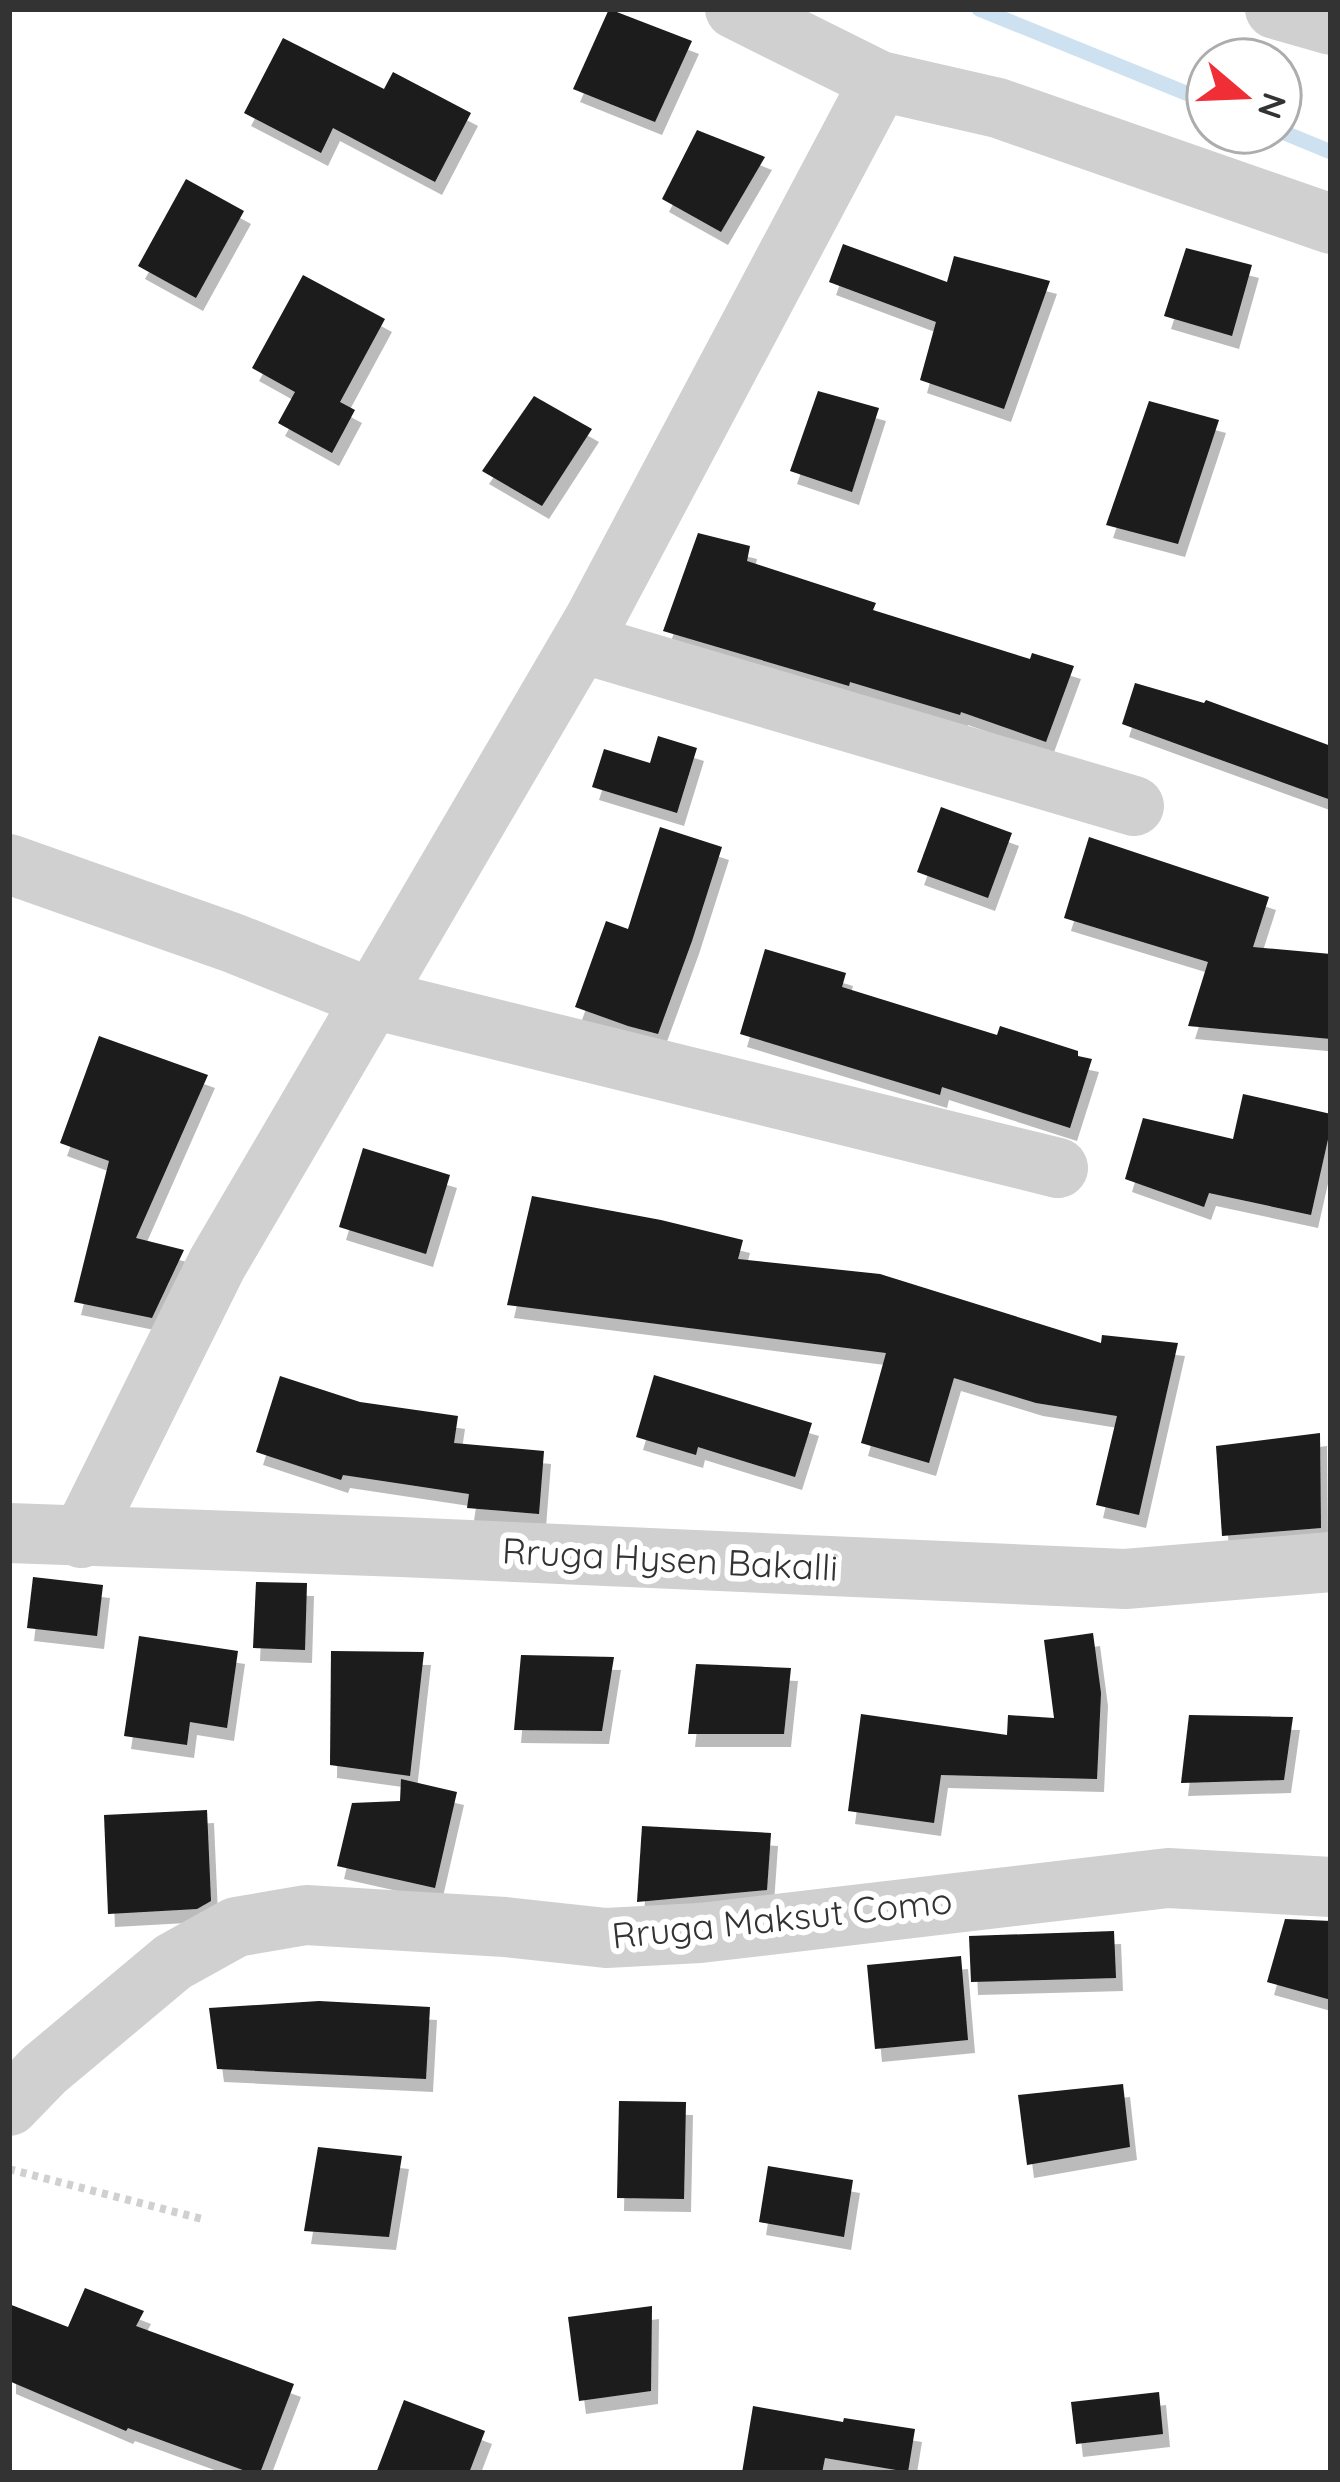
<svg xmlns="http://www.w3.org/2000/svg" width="1340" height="2482" font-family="Quicksand,sans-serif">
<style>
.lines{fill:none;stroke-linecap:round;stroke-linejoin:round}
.stream{stroke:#cde1f0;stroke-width:15}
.building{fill:#1a1a1a;filter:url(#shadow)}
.path{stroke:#d0d0d0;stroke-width:8;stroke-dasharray:6 6;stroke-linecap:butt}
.minor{stroke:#d0d0d0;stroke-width:60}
.labels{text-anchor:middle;stroke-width:12;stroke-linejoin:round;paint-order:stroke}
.street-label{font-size:36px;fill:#333;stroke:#fff}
</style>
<defs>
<filter id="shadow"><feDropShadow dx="7" dy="13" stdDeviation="0" flood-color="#0004"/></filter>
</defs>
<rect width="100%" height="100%" fill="#fff"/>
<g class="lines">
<g class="stream">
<path d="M979 9 1208 102"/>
<path d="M1280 131 1331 152"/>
</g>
</g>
<g class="building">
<path d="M609 9 692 41 655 122 573 89Z"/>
<path d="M283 38 384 89 393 72 471 113 435 182 333 128 321 153 244 113Z"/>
<path d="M697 130 765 157 721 232 662 199Z"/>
<path d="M186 179 244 211 196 298 138 266Z"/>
<path d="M843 244 947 282 954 256 1050 281 1004 409 920 380 936 322 829 282Z"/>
<path d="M1186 248 1252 265 1232 336 1164 316Z"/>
<path d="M303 275 385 319 340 402 355 410 332 453 278 423 295 392 252 368Z"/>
<path d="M818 391 879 408 852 492 790 471Z"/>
<path d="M534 396 592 429 542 506 482 471Z"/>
<path d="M1149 401 1219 420 1178 544 1106 525Z"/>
<path d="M698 533 750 546 747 561 876 603 873 610 1030 659 1032 653 1074 666 1046 742 961 712 960 715 850 682 849 686 663 631Z"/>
<path d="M1135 683 1204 703 1206 700 1331 746V800L1122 724Z"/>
<path d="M658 736 697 748 677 813 592 787 604 749 650 763Z"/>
<path d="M941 807 1012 833 988 898 917 872Z"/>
<path d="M660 827 722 847 692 941 658 1034 628 1026 575 1007 606 921 628 929Z"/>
<path d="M1089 837 1269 897 1253 947 1331 954V1039L1188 1026 1208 962 1064 918Z"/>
<path d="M765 949 846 973 842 987 997 1035 1000 1026 1078 1051V1056L1092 1059 1070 1128 942 1087 940 1095 740 1034Z"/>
<path d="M99 1036 208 1075 136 1238 184 1250 152 1318 74 1302 109 1161 60 1143Z"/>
<path d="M1243 1094 1331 1114V1126L1311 1215 1209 1193 1204 1207 1125 1179 1143 1118 1233 1139Z"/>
<path d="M363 1148 450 1175 426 1254 339 1227Z"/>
<path d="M532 1196 661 1220 743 1240 738 1259 880 1274 1101 1343 1102 1335 1178 1343 1139 1515 1096 1505 1117 1416 1036 1403 954 1378 929 1463 861 1443 886 1353 507 1305Z"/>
<path d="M654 1375 812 1423 795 1477 698 1447 696 1455 636 1437Z"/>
<path d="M280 1376 360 1402 458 1416 454 1443 544 1451 539 1514 467 1508 469 1494 343 1475 341 1480 256 1452Z"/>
<path d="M1320 1433 1321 1528 1222 1536 1216 1446Z"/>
<path d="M33 1577 103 1585 97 1636 27 1628Z"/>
<path d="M256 1582 307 1583 305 1650 253 1648Z"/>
<path d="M1093 1633 1101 1693 1097 1779 941 1775 934 1823 848 1811 861 1714 1007 1735 1008 1715 1054 1718 1044 1640Z"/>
<path d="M139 1636 238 1651 227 1728 190 1722 187 1745 124 1736Z"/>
<path d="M331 1651 424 1652 410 1776 330 1765Z"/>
<path d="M521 1655 614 1657 602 1731 514 1730Z"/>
<path d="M696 1664 791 1668 784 1734H688Z"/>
<path d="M1189 1715 1293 1717 1284 1780 1181 1783Z"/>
<path d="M401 1779 457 1792 435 1888 337 1866 352 1803 400 1801Z"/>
<path d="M207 1810 211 1901 197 1909 108 1914 104 1815Z"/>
<path d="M642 1826 771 1833 767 1890 637 1902Z"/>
<path d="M1285 1919 1331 1921V2000L1267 1982Z"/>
<path d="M1114 1931 1116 1978 971 1982 969 1936Z"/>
<path d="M961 1956 968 2040 875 2049 867 1965Z"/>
<path d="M319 2001 430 2007 426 2079 217 2069 209 2008Z"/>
<path d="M1123 2084 1130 2147 1027 2165 1018 2095Z"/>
<path d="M619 2101 686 2102 684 2199 617 2198Z"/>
<path d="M318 2147 402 2156 389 2237 304 2231Z"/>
<path d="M768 2166 853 2180 844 2237 759 2222Z"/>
<path d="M85 2288 144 2311 136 2326 294 2384 260 2473H251L128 2428 126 2431 9 2381V2304L68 2327Z"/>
<path d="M652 2306 651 2391 579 2401 568 2317Z"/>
<path d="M1159 2392 1163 2434 1076 2444 1071 2402Z"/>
<path d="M404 2400 485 2431 469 2473H376Z"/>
<path d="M753 2406 843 2422 844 2418 915 2429 908 2472 825 2458 822 2473H742Z"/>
</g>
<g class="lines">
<path class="path" d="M9 2169 206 2220"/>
<g class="minor">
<path d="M735 9 880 81 998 108 1331 224"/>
<path d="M1275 9 1331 25"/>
<path d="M581 643 1134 806"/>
<path d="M9 864 233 943 373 999 1058 1168"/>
<path d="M9 1533 401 1547 1125 1579 1331 1562"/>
<path d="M81 1538 217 1264 594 620 880 81"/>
<path d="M9 2106 44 2070 173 1962 236 1927 306 1915 505 1927 606 1938 700 1933 1168 1878 1331 1887"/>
</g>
</g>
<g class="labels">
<g class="street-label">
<text transform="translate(670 1559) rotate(3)" y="13">Rruga Hysen Bakalli</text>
<text transform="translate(782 1918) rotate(-6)" y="13">Rruga Maksut Como</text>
</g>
</g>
<rect width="1340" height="2482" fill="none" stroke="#333333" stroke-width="24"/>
<g transform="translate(1244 96) rotate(109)"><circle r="57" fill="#ffffff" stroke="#adadad" stroke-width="3"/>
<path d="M0-9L21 45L0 30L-21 45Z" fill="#f02e36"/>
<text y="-18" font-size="33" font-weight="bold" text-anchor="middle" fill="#333333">N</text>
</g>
</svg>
